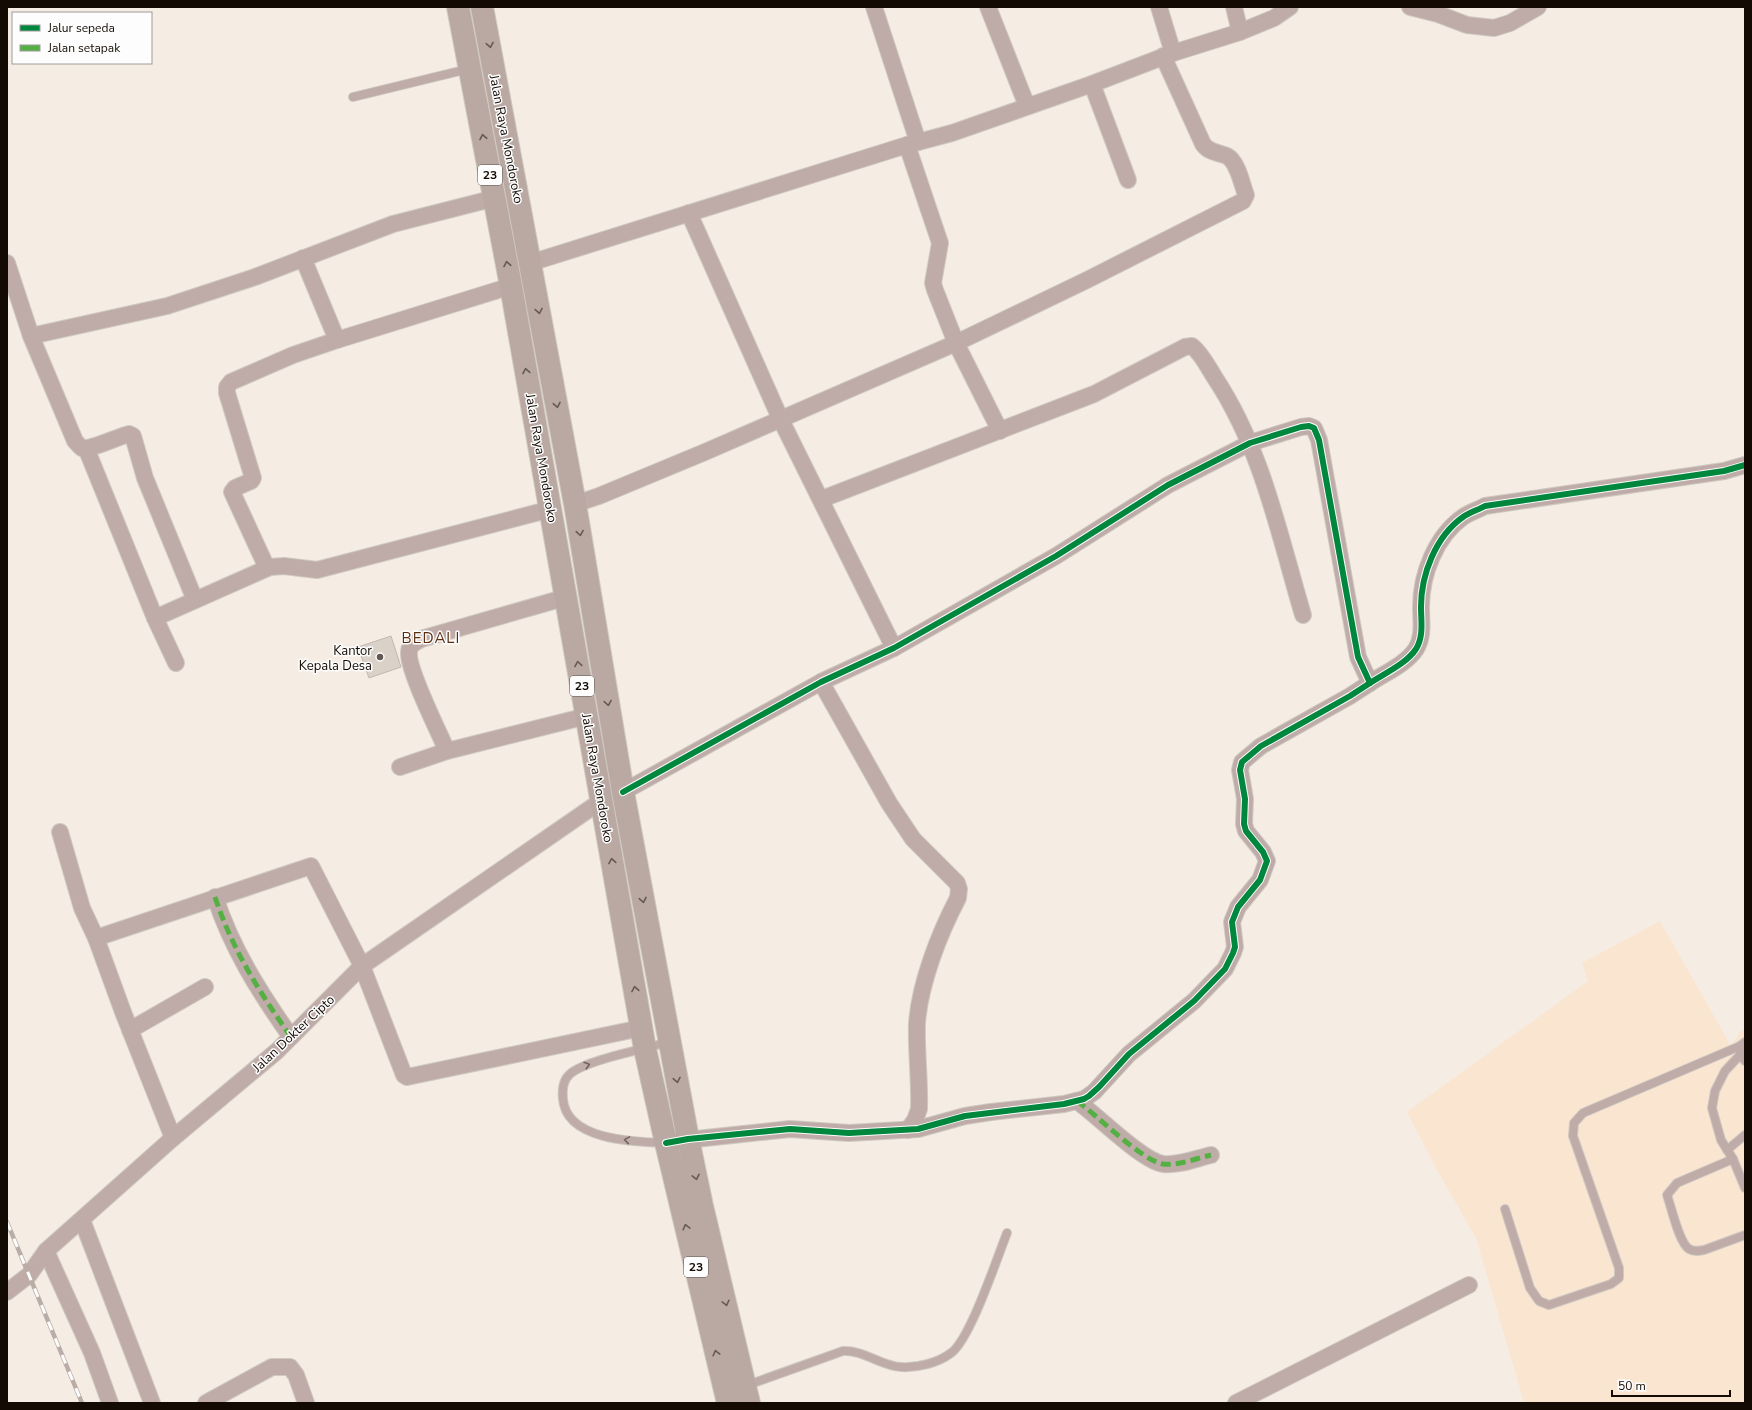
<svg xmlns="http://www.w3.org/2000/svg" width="1752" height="1410" font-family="'Nunito Sans',sans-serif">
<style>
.built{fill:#fae5d0}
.building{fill:#dad2c9;stroke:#c2bab1}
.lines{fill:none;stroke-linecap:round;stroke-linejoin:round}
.lane-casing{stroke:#cfc9c2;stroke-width:10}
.street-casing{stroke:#cfc9c2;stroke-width:18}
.highway-casing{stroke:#cfc9c2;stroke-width:24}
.lane{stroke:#bfaca8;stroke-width:8}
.street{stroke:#bfaca8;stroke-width:16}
.highway{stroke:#baa9a3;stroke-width:22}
.rail-casing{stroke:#baaca7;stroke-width:4.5}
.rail{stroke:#fdfdfd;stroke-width:3;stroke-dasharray:9;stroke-linecap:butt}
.quiet{stroke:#55b044;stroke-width:5;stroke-dasharray:10 5;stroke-linecap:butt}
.cycleway-casing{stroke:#fdfdfd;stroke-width:8}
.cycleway{stroke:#00873e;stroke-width:6}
.oneway{stroke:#665a53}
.oneway2{stroke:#72645e}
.poi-dot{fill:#625a52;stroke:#fdfdfd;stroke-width:1.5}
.labels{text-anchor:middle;stroke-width:3;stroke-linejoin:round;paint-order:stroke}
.shield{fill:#fdfdfd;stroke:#59544e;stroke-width:1}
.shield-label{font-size:12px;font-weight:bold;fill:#130b03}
.street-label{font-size:13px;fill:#130b03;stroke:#fdfdfd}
.poi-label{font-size:13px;fill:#130b03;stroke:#fdfdfd;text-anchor:end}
.quarter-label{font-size:15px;letter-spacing:1px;fill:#5b2c0e;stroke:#fdfdfd}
</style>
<rect width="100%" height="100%" fill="#f5ede4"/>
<path class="built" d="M1660 921 1731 1046 1740 1032 1745 1028V1403H1524L1476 1238 1437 1170 1407 1112 1588 981 1582 963Z"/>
<path class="building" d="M391 636 401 667 369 678 358 647Z"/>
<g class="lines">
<defs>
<g id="lane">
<path d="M353 97 468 69"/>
<path d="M1745 1042 1740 1046V1055L1725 1071 1715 1091 1712 1108 1721 1140 1733 1159 1745 1188"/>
<path d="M1740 1055 1745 1061"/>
<path d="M665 1143C633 1142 566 1140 563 1099 562 1090 563 1080 570 1074 586 1060 645 1049 668 1042"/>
<path d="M1727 1150 1745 1135"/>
<path d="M1733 1159 1677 1183 1667 1195C1671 1206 1679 1243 1689 1249 1694 1252 1699 1251 1704 1250L1745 1235"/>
<path d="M1505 1209 1530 1288 1539 1301 1549 1305 1611 1284 1619 1278V1268L1573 1136 1574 1123 1583 1113 1740 1046"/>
<path d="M745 1386 843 1351C864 1350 881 1366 901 1367 917 1368 938 1363 951 1353 970 1340 997 1258 1007 1233"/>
</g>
<g id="street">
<path d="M874 7 918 142"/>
<path d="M988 7 1027 106"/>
<path d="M1159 7 1173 53"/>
<path d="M1234 7 1240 32 1274 18 1290 7"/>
<path d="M1410 7 1438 14 1467 25 1494 28 1510 23 1538 7"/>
<path d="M1092 84 1128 180"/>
<path d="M907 145 940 243 933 283 935 290 956 343 1000 431"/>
<path d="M689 213 780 418 894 648"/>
<path d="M303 258 337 340"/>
<path d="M7 263 31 336 75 441C77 443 79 446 82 448 90 450 120 436 129 434L133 436 145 478 195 600"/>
<path d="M530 263 907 145 952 133 1092 84 1173 53 1240 32"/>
<path d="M31 336 167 306 255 277 393 224 495 198"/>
<path d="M86 448 155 618 176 663"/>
<path d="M822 499 1094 394 1185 347 1192 346C1202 354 1208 367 1215 378 1262 449 1279 534 1303 615"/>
<path d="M575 504 599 496 705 452 956 343 1087 280 1243 201 1246 195C1242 185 1238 162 1227 156 1218 152 1209 153 1203 144L1163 56"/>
<path d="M267 568 232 492 235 488 251 481 253 478 227 393V387L231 382 293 355 337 340 511 286"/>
<path d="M155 618 270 567 284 566 317 570 551 509"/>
<path d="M821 682 889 803 913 839 957 883 959 889 958 898C939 934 920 983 917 1023 916 1052 920 1080 919 1109L915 1120 908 1130"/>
<path d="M447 751C439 732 407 669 409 652 409 645 416 642 421 639L567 597"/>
<path d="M400 767 447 751 587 716"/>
<path d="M623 792 821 682 894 648 1056 556 1168 485 1250 443 1301 427 1309 426 1314 428 1319 440 1358 657 1370 683C1385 673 1406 664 1416 649 1424 636 1421 621 1421 607 1421 574 1436 536 1463 517 1470 512 1478 510 1485 506L1724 471 1745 465"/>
<path d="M60 832 82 908 96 938 123 1012 173 1138"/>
<path d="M215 897C232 949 260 993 291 1037"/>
<path d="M96 938 311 866 362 966 404 1075 407 1077 641 1028"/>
<path d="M130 1030 205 987"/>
<path d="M1077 1101C1098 1116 1141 1160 1163 1164 1179 1166 1197 1158 1211 1155"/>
<path d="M677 1141 790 1129 849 1133 918 1129 965 1116 991 1112 1064 1104 1084 1099 1094 1092 1129 1054 1194 1001 1225 969 1233 953 1235 947 1232 922 1238 907 1260 880 1267 861 1263 852 1246 831 1244 824 1245 799 1240 770 1242 762 1261 746 1350 696 1370 683"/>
<path d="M82 1220 152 1403"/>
<path d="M46 1251 92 1353 110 1403"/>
<path d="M7 1292 29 1275 46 1251 173 1138 277 1051 362 966 601 801"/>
<path d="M206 1403 272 1367H290L296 1375 306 1403"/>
<path d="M1236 1403 1469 1285"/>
</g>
<g id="highway">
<path d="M458 7 511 286 645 1049 666 1143 728 1403"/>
<path d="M482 7 575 504 623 792 688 1139 702 1206 749 1403"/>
</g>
</defs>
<use href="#lane" class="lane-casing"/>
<use href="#street" class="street-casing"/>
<use href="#highway" class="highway-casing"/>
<use href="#lane" class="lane"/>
<use href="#street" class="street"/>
<use href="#highway" class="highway"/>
<defs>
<path id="rail" d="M7 1222 82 1403"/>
</defs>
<use href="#rail" class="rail-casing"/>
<use href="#rail" class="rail"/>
<g class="quiet">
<path d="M215 897C232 949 260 993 291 1037"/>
<path d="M1077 1101C1098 1116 1141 1160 1163 1164 1179 1166 1197 1158 1211 1155"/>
</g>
<defs>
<g id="cycleway">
<path d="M623 792 821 682 894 648 1056 556 1168 485 1250 443 1301 427 1309 426 1314 428 1319 440 1358 657 1370 683C1385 673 1406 664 1416 649 1424 636 1421 621 1421 607 1421 574 1436 536 1463 517 1470 512 1478 510 1485 506L1724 471 1745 465"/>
<path d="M666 1143 688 1139 790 1129 849 1133 918 1129 965 1116 1064 1104 1084 1099 1089 1096 1099 1087 1129 1054 1194 1001 1225 969 1233 953 1235 947 1232 922 1238 907 1260 880 1267 861 1263 852 1246 831 1244 824 1245 799 1240 770 1242 762 1261 746 1350 696 1370 683"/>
</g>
</defs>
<use href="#cycleway" class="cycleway-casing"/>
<use href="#cycleway" class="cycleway"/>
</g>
<defs><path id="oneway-chevron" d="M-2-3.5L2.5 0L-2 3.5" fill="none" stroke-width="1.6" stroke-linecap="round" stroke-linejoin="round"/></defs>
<g class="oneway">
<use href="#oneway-chevron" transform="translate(490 45) rotate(79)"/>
<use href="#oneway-chevron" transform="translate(483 137) rotate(-101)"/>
<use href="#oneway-chevron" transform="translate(507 264) rotate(-101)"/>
<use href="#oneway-chevron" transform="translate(539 311) rotate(80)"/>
<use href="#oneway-chevron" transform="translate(526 371) rotate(-100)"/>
<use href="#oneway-chevron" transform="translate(557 405) rotate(79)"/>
<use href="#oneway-chevron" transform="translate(580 533) rotate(81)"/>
<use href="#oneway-chevron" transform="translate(578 664) rotate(-99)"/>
<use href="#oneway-chevron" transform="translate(608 703) rotate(81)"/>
<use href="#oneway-chevron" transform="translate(612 861) rotate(-100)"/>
<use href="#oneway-chevron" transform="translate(643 900) rotate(79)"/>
<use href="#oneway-chevron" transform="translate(635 989) rotate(-100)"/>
<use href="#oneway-chevron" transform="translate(677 1080) rotate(79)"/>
<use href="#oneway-chevron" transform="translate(696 1177) rotate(78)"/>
<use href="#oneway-chevron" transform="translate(686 1227) rotate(-104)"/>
<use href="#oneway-chevron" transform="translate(726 1303) rotate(76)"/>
<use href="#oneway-chevron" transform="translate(716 1353) rotate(-104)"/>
</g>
<g class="oneway2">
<use href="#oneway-chevron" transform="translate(587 1065) rotate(-18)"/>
<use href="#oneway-chevron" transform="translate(627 1140) rotate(-171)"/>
</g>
<circle class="poi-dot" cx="380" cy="657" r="4"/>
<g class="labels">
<g class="shield">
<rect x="478" y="165" width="24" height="20" rx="3"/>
<rect x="570" y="676" width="24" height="20" rx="3"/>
<rect x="684" y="1257" width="24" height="20" rx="3"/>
</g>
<g class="shield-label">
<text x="490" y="179">23</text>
<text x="582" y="690">23</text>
<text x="696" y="1271">23</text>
</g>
<g class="street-label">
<text transform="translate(507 139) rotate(79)" y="5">Jalan Raya Mondoroko</text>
<text transform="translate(542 458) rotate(80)" y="5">Jalan Raya Mondoroko</text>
<text transform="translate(598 778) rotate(80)" y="5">Jalan Raya Mondoroko</text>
<text transform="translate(293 1033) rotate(-43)" y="5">Jalan Dokter Cipto</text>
</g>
<g class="poi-label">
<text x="372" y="655">Kantor<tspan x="372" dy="15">Kepala Desa</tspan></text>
</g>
<g class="quarter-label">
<text x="431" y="643">BEDALI</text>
</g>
</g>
<rect width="1752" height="1410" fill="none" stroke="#130b03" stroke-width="16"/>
<rect x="12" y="12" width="140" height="52" fill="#fdfdfd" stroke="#9f9c99"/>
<rect x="20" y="25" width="20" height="6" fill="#00873e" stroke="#9f9c99"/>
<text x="48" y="32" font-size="12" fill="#130b03">Jalur sepeda</text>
<rect x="20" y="45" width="20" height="6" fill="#55b044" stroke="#9f9c99"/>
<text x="48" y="52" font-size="12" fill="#130b03">Jalan setapak</text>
<path d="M1612 1390v6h118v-6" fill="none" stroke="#130b03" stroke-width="2"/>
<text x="1618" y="1390" font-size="12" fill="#130b03" stroke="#fdfdfd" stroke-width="3" paint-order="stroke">50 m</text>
</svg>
